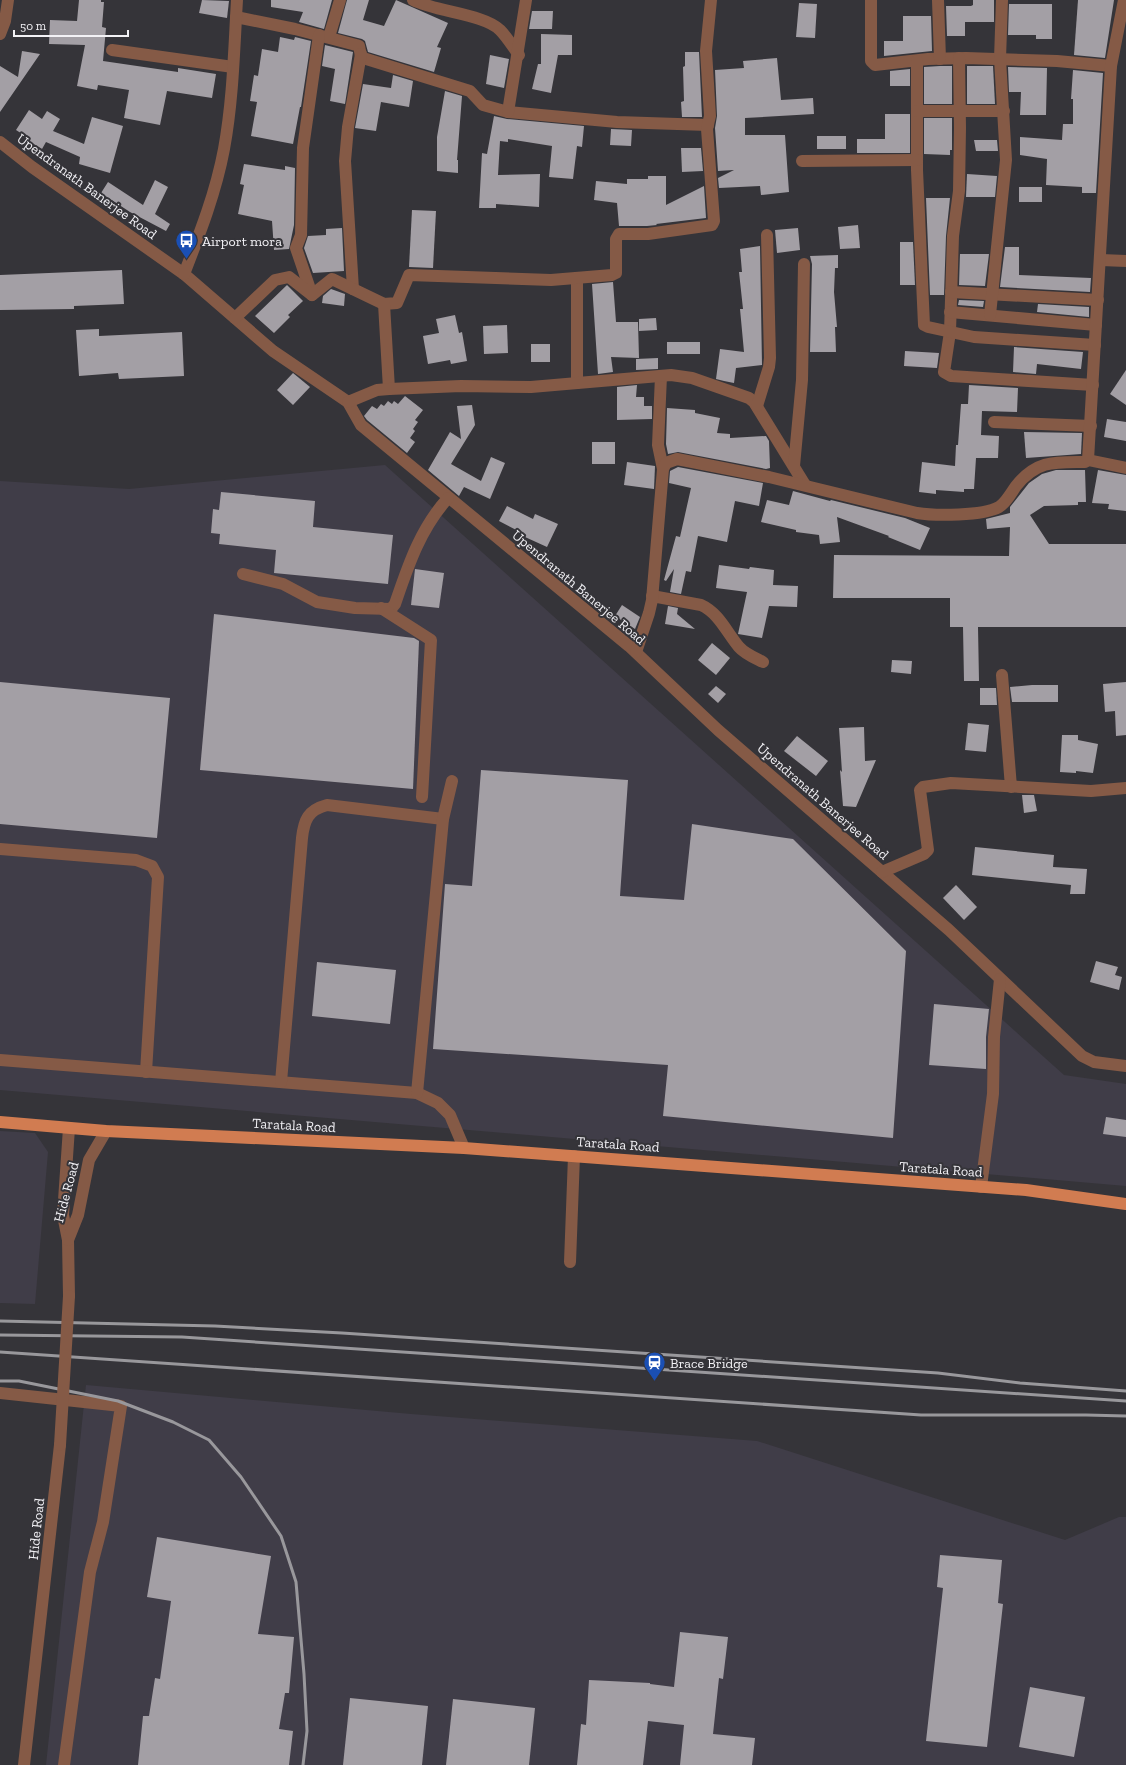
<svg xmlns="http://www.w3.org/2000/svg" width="1126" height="1765" font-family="'Zilla Slab',serif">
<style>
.built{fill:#403d48}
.building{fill:#a39fa5}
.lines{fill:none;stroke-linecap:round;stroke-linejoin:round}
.minor{stroke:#855a46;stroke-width:12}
.major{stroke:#d17c51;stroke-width:12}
.rail{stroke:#99989c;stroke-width:3}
.minor-bridge{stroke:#855a46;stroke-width:12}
.labels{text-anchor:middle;stroke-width:4;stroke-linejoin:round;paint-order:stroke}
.street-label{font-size:14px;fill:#f3f2f6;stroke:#353439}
.poi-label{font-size:14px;fill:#f3f2f6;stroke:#353439;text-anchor:start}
</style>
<rect width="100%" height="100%" fill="#353439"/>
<g class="built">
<path d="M385 465 1064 1075 1126 1084V1186L0 1090V481L129 489Z"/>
<path d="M0 1131 35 1133 48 1152 35 1304 0 1303Z"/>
<path d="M86 1385 411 1414 757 1441 1065 1540 1119 1517H1126V1765H46Z"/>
</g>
<g class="building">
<path d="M79 0H101V2H104L102 27 106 28 103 61 178 72V68L216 74 212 98 167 91 160 125 124 118 129 90 98 85 97 90 77 86 85 45 49 44 50 20 77 21Z"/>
<path d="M202 0 229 1 227 18 199 13Z"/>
<path d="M271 0H332L324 29 299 22 303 12 271 7Z"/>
<path d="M347 0H369L363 20 384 26 396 0 448 23 437 47 441 48 434 72 368 52 365 41 362 39 338 33Z"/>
<path d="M973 0H994V22H965V36H947L946 6H971L973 5Z"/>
<path d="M1078 0H1114L1105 58 1074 55Z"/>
<path d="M799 3 817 4 815 38 796 37Z"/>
<path d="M1009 4H1052V39H1036V35H1008Z"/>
<path d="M532 11H553L552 29H529Z"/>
<path d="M903 16H931L932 51 884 56V41H903Z"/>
<path d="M541 34 572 35V55H558L551 93 532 89 538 64H541Z"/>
<path d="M280 37 294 40 295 37 311 41 301 107H300L293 144 251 136 257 102 250 101 254 75 258 76 262 49 278 52Z"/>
<path d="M325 45 353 52 345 104 330 101 335 69 322 66Z"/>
<path d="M22 51 40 54 0 112V66L18 77Z"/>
<path d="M685 52H699L702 117H682L681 102 684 101 683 67 685 66Z"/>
<path d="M490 55 509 59 504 88 486 84Z"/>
<path d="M777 58 781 100 813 98 814 114 745 118V135H785L789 192 761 195 760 186 719 188 718 178 734 170 718 171 715 128 717 116 715 70 744 68 743 61Z"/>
<path d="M940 66H952V104H924V67Z"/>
<path d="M967 66H993L995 104H967Z"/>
<path d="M1008 67 1047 68 1046 115H1020L1021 92H1009Z"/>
<path d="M910 69V86H890V71Z"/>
<path d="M1073 70 1103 73 1096 193H1082V187L1046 185 1047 159 1020 155V137L1062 140 1063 124H1073V99H1071Z"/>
<path d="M393 75 413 81 409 107 381 102 376 131 355 128 363 84 391 88Z"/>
<path d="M445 91 462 96 457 160H458V173L437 171V137Z"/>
<path d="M29 110 42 119 47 111 60 119 53 131 84 144 92 117 123 126 110 173 79 164 80 157 46 142 42 149 29 141 30 139 16 130Z"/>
<path d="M885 114H910V153H857V139H885Z"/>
<path d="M494 116 507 119 584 126 582 147 577 146 573 179 549 177 552 146 508 139V142L500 141 498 175 540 174 539 207 496 204V208H479L482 153 487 154Z"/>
<path d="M924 118H952V150H950V155L924 154Z"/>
<path d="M611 129 632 130 631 146 610 145Z"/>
<rect x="817" y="136" width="29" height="13"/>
<path d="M974 140H997L998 151H976Z"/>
<path d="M681 148H701L703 171 682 172Z"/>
<path d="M244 164 285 170V166L295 168 294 225 289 249 274 250 272 221 238 214 244 185 240 184Z"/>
<path d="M967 174 997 176 995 197H966Z"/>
<path d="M648 176H666V205L704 186 706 218 656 224 657 225 647 226H619L617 203 594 200 596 181 627 184V179H648Z"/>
<path d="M155 180 168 187 155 214 170 224 166 231 130 212 101 193 108 182 143 205Z"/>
<rect x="1019" y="187" width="23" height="15"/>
<path d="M926 198H950L946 236 944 295H930Z"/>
<path d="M412 210 436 211 433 268 409 267Z"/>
<path d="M858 225 860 248 840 249 838 227Z"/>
<path d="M342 228 344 271 313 273 304 248 308 236 326 235V229Z"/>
<path d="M798 228 800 250 777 253 775 230Z"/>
<path d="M900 242H913L915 285H900Z"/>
<path d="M760 246 762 365 736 368 734 383 724 381 716 379 720 349 744 352 740 309H743L739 272H742L740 249Z"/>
<path d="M1005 247H1019V275L1091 278 1090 292 1000 287Z"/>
<path d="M960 254H989L985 286 959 285Z"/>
<path d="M838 255V268H835L834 292 837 327H835L836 352H810L812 264 810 256Z"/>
<path d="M122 270 124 304 74 306V309L0 310V275Z"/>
<path d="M613 282 616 322H638L639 358 611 357 613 372 598 374 592 284Z"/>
<path d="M287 285 303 301 288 315 290 317 274 333 255 316Z"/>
<path d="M331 289 345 294 344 306 322 303 323 296Z"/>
<path d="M959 300 984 301 983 307 958 305Z"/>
<path d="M1038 304 1089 307V317L1037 312Z"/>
<path d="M455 315 459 333 462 332 467 361 451 364 450 360 428 364 423 336 439 333 436 319Z"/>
<path d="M656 318 657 330 639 331V319Z"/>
<path d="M507 325 508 353 484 354 483 326Z"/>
<path d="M99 329V336L182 332 184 376 119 379 118 373 79 376 76 330Z"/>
<rect x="667" y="342" width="33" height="12"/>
<rect x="531" y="344" width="19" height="18"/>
<path d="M1014 347 1083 352 1081 369 1037 364 1036 374 1013 372Z"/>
<path d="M905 351 939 353 937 368 904 366Z"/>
<path d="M658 358V369L636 370V359Z"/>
<path d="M1126 370V405L1110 394Z"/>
<path d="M293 373 310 387 293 405 277 390Z"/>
<path d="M637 385 636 397H644V406H652V419L617 420V387Z"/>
<path d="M969 385 1018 388 1017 412 982 411 981 435 999 436 998 458H976L974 489H964V492L936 490V494L919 492 922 462 955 466 956 445H958L961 404H968Z"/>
<path d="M405 396 423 410 415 420 418 422 413 429 415 431 410 438 415 442 407 453 367 420 364 416 372 406 377 409 381 404 384 406 388 401 392 404 394 401 398 404Z"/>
<path d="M472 405 475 425 451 464 481 481 491 457 505 463 490 499 464 487 459 496 428 470 450 432 461 439 457 406Z"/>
<path d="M667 408 695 410V413L720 418 717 433 730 434V438L766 436 769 441 770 468 766 469 678 452 668 454 666 444Z"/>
<path d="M1107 419 1126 422V441L1104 437Z"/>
<path d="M1024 432 1082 433 1081 454 1026 458Z"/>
<rect x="592" y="442" width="23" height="22"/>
<path d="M627 462 655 466 654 489 624 485Z"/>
<path d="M678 467 763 483 759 506 735 501 727 542 698 536 691 572 686 571 681 594 670 592 674 569 666 581 664 580 676 536 680 537 691 488 669 483 670 471Z"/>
<path d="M1056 470H1085L1086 502H1078V505L1044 506 1030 515 1049 544H1126V627H978L979 681H964L963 627H950V598H833L834 555 1009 556 1010 527 987 529 986 519 1010 513V507L1029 483 1042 474Z"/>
<path d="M1098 470 1126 475V511L1108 509 1109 504 1092 503Z"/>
<path d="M793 491 830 501 831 500 905 518 930 528 920 550 888 537 889 536 837 517 840 542 820 544 819 535 796 532V530L761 522 767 500 789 505Z"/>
<path d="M221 492 315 501 313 527 393 535 388 584 274 573 276 550 219 544 220 534 211 533 213 509 219 510Z"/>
<path d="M507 506 533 519 535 514 558 524 547 547 525 537 526 535 499 521Z"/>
<path d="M719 565 749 569 750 567 774 570 773 585 798 586 797 607 769 606 762 638 738 634 747 592 716 588Z"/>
<path d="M415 569 444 573 439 608 411 605Z"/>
<path d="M622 605 640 617 635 629 615 616Z"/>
<path d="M668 606 678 608 677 614 695 629 665 624Z"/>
<path d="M214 614 414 638 419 641 413 789 200 770Z"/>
<path d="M712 643 730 658 716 675 698 660Z"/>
<path d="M892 660 912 661 911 674 891 672Z"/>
<path d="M0 682 170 698 157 838 0 824Z"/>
<path d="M1126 682V735L1116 736 1115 711 1105 712 1103 684Z"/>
<path d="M1032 685H1058V702H1012L1010 687Z"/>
<path d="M716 686 726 694 718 703 708 694Z"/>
<path d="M980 688H996L997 705H980Z"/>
<path d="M968 723 989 725 986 752 965 750Z"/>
<path d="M864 727 865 761 876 760 856 807 843 806 840 770 842 772 839 728Z"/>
<path d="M1062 735H1078V740L1098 744 1093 773 1076 771V773L1060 772Z"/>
<path d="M797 736 828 761 816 776 784 751Z"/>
<path d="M481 770 628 780 620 896 684 900 692 824 793 839 906 951 893 1138 663 1116 668 1065 433 1049 445 884 472 886Z"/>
<path d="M1022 795H1034L1037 811 1024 813Z"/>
<path d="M975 847 1054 855 1053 867 1087 869 1085 894H1070L1071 885 972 875Z"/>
<path d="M956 885 977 907 964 920 943 898Z"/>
<path d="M1096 961 1118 967 1115 975 1122 977 1119 990 1090 982Z"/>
<path d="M317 962 396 970 390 1024 312 1016Z"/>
<path d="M934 1004 989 1009 986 1037V1069L929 1065Z"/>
<path d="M1106 1117 1126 1120V1137L1103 1134Z"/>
<path d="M157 1537 271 1556 258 1634 294 1637 289 1693H285L279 1729 293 1731 289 1765H138L143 1716H149L155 1678 160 1679 171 1601 147 1597Z"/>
<path d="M940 1555 1002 1560 998 1603 1003 1604 987 1747 926 1741 943 1588 937 1587Z"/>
<path d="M680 1632 728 1637 723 1679 719 1678 713 1734 755 1738 752 1765H680L684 1725 648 1721 643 1765H577L581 1724 586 1725 589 1680 650 1683V1684L674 1687Z"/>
<path d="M1030 1687 1085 1697 1074 1757 1019 1747Z"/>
<path d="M350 1698 428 1706 422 1765H343Z"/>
<path d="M453 1699 535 1708 529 1765H446Z"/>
</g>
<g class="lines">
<g class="minor">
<path d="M413 0C436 12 484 14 500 30 507 37 513 47 519 55"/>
<path d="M871 0V61L875 65 928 59 966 58 1057 61 1111 66"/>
<path d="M938 0 940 59"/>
<path d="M236 17 295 29 356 45 359 46 361 56 363 58 470 91 483 105 508 112 617 122 708 125"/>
<path d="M0 34 5 21 8 0"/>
<path d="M329 37 340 0"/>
<path d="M112 50 233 67"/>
<path d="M959 58 960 128 959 191 953 236 950 332 944 372 951 376 1093 385"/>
<path d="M917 61V170L924 325 928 327 974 337 1095 345"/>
<path d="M917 111H1004"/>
<path d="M508 112 526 0"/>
<path d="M0 142 32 167 184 274 273 351 348 402 361 425 629 646 718 730 949 930 1082 1056 1094 1062 1126 1066"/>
<path d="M802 161 917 160"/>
<path d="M1101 260 1126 261"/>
<path d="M184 274C200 233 216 192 224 149 233 100 234 50 237 0"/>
<path d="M577 278V383"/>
<path d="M353 289 345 161 348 127 361 54"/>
<path d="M951 292 1098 300"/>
<path d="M312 295 296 248 301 235 303 148 319 35"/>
<path d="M384 304 397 303 409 275 551 280 612 275 616 273V239L619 234H648L712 225 714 221 707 129 710 116 706 51 711 0"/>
<path d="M950 312 1096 325"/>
<path d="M990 315 1006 160 1000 59 1002 0"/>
<path d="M235 318 275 280 289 277 312 295 332 279 384 304 389 389"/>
<path d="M661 376 658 445 663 469"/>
<path d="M348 402 377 390 389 389 461 386 531 387 671 375 692 378 749 398 754 402 805 485"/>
<path d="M757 406 769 367 770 358 767 235"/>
<path d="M994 422 1091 426"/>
<path d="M1088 460 1126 468"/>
<path d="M794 466 802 380 804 264"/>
<path d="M243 574 283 584 317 602 355 608 391 609 395 604C408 566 420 529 448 498"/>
<path d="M652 596 701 605C719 613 727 633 739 647 745 654 755 658 763 662"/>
<path d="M381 608 431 640 422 797"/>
<path d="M636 652 649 613 652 600 663 469 666 463 677 459 769 477 917 513C935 516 983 516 999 507 1006 503 1011 493 1016 486 1037 460 1055 462 1085 462L1088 460 1111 66 1124 0"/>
<path d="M1002 675 1011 787"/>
<path d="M0 849 136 860 152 866 158 877 146 1072"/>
<path d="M882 872 924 854 928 850 920 790 923 787 951 783 1091 791 1126 788"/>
<path d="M0 1060 417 1093 438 1103 450 1115 464 1148"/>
<path d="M281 1082 302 838C304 820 308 810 327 805L443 819"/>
<path d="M417 1093 443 819 452 781"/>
<path d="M69 1128 63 1215 68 1240 69 1296"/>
<path d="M981 1187 993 1094 994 1037 1000 979"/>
<path d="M68 1240 78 1215 89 1160 106 1131"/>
<path d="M570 1262 574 1156"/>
<path d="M0 1393 121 1406 103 1522 90 1572 64 1765"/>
<path d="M24 1765 60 1445"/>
</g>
<path class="major" d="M0 1122 106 1131 464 1148 1026 1190 1126 1204"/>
<g class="rail">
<path d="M0 1321 215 1326 342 1333 938 1373 1020 1383 1126 1391"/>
<path d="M0 1335 182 1337 1126 1401"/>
<path d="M0 1352 921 1415H1086L1126 1416"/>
<path d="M0 1381H19L118 1401 173 1422 209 1440 241 1477 281 1536 296 1582 304 1674 307 1731 303 1765"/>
</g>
<path class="minor-bridge" d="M60 1445 69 1296"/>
</g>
<defs>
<symbol id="bus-pin" viewBox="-11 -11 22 30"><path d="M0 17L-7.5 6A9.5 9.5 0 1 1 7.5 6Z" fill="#1a4fb4" stroke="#353439"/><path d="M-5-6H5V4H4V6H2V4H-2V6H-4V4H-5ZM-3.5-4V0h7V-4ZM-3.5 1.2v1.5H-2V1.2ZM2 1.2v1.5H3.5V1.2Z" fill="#fff"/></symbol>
<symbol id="station-pin" viewBox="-11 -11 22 30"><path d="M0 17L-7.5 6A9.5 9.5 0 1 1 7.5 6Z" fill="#1a4fb4" stroke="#353439"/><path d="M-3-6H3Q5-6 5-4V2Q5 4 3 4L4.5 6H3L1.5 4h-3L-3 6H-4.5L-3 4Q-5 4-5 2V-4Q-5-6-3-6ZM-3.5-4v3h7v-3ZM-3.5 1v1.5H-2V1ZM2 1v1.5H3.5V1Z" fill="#fff"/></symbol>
</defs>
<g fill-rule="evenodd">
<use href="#bus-pin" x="174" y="228" width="25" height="34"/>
<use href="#station-pin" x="642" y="1350" width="25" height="34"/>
</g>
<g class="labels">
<g class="street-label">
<text transform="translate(87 186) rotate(36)" y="5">Upendranath Banerjee Road</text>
<text transform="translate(579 587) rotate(40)" y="5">Upendranath Banerjee Road</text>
<text transform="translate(823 801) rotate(41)" y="5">Upendranath Banerjee Road</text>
<text transform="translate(294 1125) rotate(3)" y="5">Taratala Road</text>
<text transform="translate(618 1144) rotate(4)" y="5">Taratala Road</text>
<text transform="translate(941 1169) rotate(4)" y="5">Taratala Road</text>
<text transform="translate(66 1192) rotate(-75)" y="5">Hide Road</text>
<text transform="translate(36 1529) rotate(-84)" y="5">Hide Road</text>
</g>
<g class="poi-label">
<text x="202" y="246">Airport mora</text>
<text x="670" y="1368">Brace Bridge</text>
</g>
</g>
<path d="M14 30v6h114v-6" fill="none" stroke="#f3f2f6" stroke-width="2"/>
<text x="20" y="30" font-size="12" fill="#f3f2f6" stroke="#353439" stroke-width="3" paint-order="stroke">50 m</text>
</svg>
